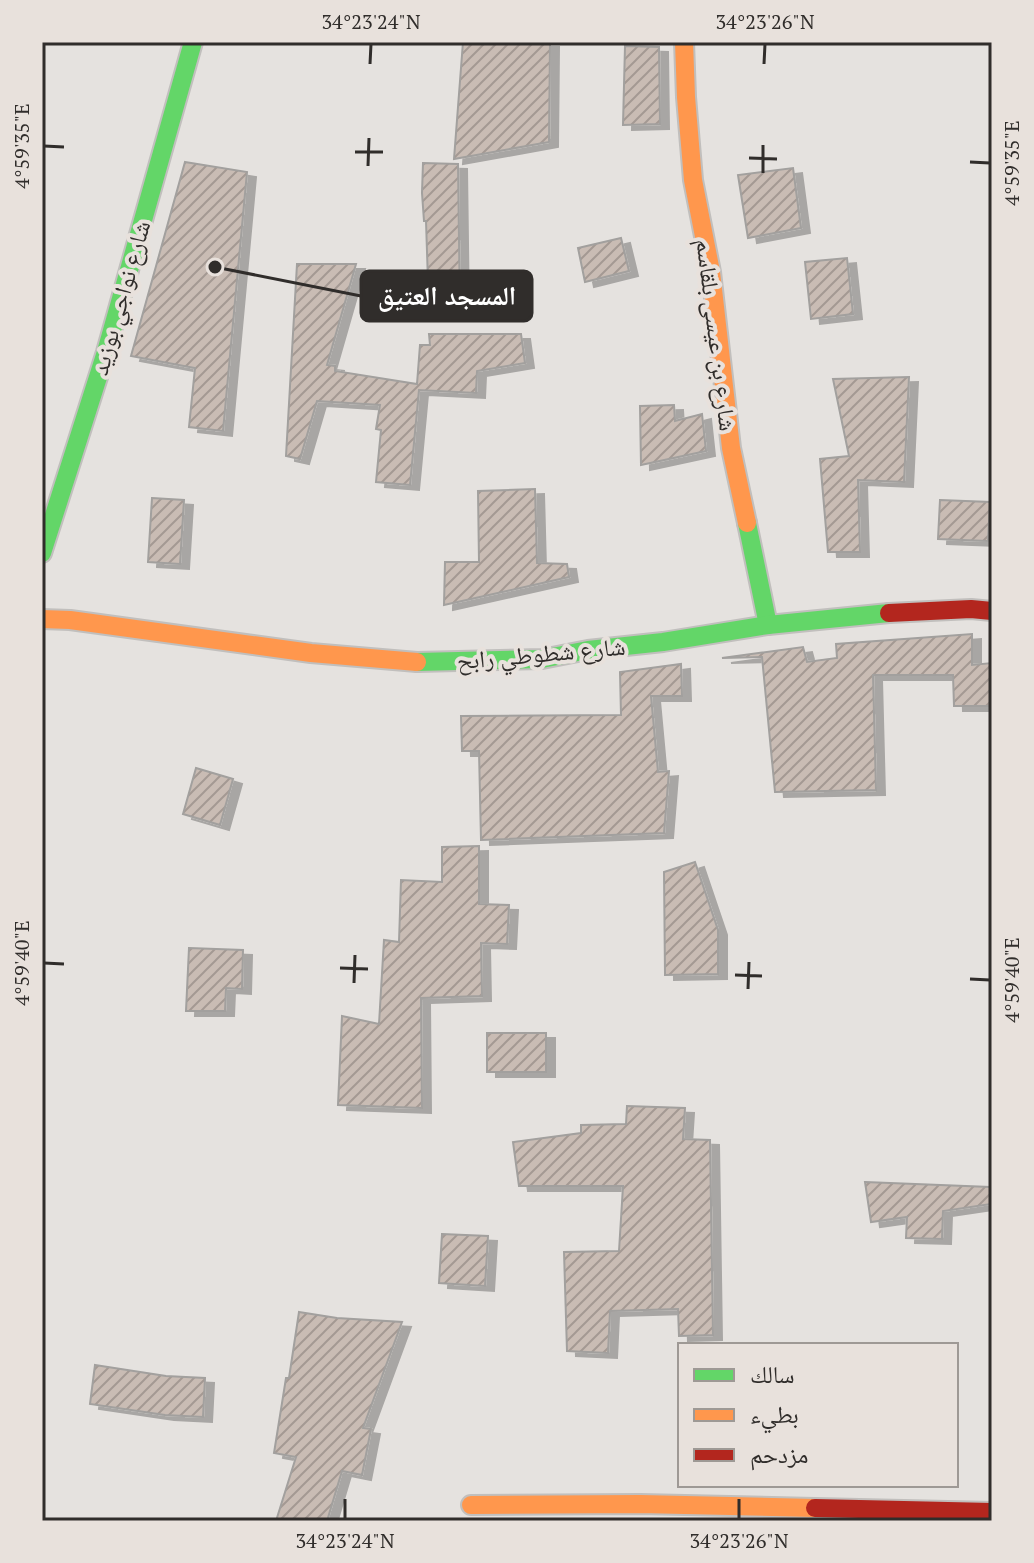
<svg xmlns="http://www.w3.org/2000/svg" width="1034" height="1563" font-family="'PT Serif','Noto Naskh Arabic',serif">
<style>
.building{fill:url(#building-hatch);stroke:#a2a09e;stroke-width:2;filter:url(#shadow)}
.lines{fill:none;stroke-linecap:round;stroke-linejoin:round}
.fast-casing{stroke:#c1bfbd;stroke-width:22}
.slow-casing{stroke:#c1bfbd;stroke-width:22}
.jam-casing{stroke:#c1bfbd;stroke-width:22}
.fast{stroke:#63d668;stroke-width:18}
.slow{stroke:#ff974d;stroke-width:18}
.jam{stroke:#b3261e;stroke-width:18}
.ticks{fill:none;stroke:#302d2b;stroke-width:3}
.labels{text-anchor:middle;stroke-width:8;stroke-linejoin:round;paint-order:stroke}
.street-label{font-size:24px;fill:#302d2b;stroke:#e8e1dc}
.leader{fill:none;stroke:#302d2b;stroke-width:3}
.callout-dot{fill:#302d2b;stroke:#e8e1dc;stroke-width:3}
.callout{fill:#302d2b;stroke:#302d2b;stroke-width:3}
.callout-label{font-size:26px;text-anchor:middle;font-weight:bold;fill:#fff}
.neatline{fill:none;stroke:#302d2b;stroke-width:3}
.ticks-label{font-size:20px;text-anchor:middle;fill:#302d2b}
</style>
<defs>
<pattern id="building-hatch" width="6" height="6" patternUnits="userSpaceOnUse" patternTransform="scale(2)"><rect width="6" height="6" fill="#c9bcb4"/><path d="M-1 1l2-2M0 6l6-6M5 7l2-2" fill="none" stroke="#a49993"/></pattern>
<filter id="shadow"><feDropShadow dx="9" dy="5" stdDeviation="0" flood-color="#0004"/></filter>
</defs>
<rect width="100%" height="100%" fill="#e5e2df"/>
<g class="building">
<path d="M463 42H550L549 142 454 159Z"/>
<path d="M625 46 659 47 660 124 623 125Z"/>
<path d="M185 162 247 172 223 431 189 427 195 368 131 356Z"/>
<path d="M423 163 458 164 460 312 429 313 426 221H424L422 193Z"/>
<path d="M793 168 801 228 748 238 738 175Z"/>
<path d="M621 238 629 271 585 282 578 248Z"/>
<path d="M847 258 853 314 811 319 805 262Z"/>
<path d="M297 264H356L327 365 335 366V371L417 384 420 345H430L429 334H521L525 363 477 371 476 393 419 390 410 485 376 482 381 430 376 429 380 405 317 401 300 459 286 456Z"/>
<path d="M909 377 904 482 858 480 860 552H828L820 459 849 456 833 379Z"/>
<path d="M674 405 675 421 702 414 706 451 641 465 640 406Z"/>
<path d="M535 489 537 563 567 564 569 577 444 605 445 562H479L478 491Z"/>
<path d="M152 498 184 500 180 564 148 562Z"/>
<path d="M940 500 990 502 988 541 938 539Z"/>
<path d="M972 634V665L992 663V706H954L953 675H873L876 790 775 792 762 657 722 658 803 647 807 662 837 658 836 644Z"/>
<path d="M681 664 682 696H651L658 772 669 771 664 833 481 840 479 751H462L461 716 621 715 620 672Z"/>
<path d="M196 768 233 779 220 825 183 814Z"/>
<path d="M479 846V904L509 905 507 944 481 943 482 996 421 998 422 1108 338 1105 342 1016 379 1024 384 940 399 942 401 880 442 882V847Z"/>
<path d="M695 862 718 930V974L665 975 664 872Z"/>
<path d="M189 948 243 950 242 989 226 988 225 1011H186Z"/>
<rect x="487" y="1033" width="59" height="39"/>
<path d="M627 1106 685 1108 683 1139 710 1140 713 1335 679 1336 678 1309 610 1311 608 1353 567 1351 564 1252 619 1251 623 1186H519L513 1142 581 1133V1125L626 1124Z"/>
<path d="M865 1182 990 1187 991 1204 943 1211 942 1239 906 1238 907 1217 871 1222Z"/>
<path d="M442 1234 488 1236 485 1286 439 1283Z"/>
<path d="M299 1312 337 1318 402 1322 363 1428 371 1429 362 1475 342 1471 327 1521H276L296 1457 274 1453 286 1378H289Z"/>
<path d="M95 1365 166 1376 205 1378 203 1417 165 1415 90 1404Z"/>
</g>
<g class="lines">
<defs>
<g id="fast">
<path d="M747 523 768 625"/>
<path d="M42 553 106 352 193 42"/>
<path d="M417 662 542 659 588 650 663 642 768 625 889 613"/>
</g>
<g id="slow">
<path d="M684 42 686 97 693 180 711 272 731 448 747 523"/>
<path d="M42 619 70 620 311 653 417 662"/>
<path d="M471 1505 640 1504 815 1508"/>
</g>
<g id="jam">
<path d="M889 613 971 609 992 611"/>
<path d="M815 1508 992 1512"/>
</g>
</defs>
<use href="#fast" class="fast-casing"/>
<use href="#slow" class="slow-casing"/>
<use href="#jam" class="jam-casing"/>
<use href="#fast" class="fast"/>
<use href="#slow" class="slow"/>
<use href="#jam" class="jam"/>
</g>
<path class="ticks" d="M370 64 371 44M764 64 765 44M44 146 64 147M355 152H383M749 158 777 159M970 162 990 163M368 166 369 138M763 173V145M44 963 64 964M340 968 368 969M735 975 762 976M970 979 990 980M354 983 355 955M748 989 749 962M345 1519V1499M739 1519V1499"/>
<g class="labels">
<g class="street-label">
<text transform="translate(121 298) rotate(-74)" y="8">شارع نواجي بوزيد</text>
<text transform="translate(716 335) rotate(83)" y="8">شارع بن عيسى بلقاسم</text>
<text transform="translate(541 654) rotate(-5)" y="8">شارع شطوطي رابح</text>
</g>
</g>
<path class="leader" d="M215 267L361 296"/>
<circle class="callout-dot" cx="215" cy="267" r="8"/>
<rect class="callout" x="361" y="271" width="171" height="50" rx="8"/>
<g class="callout-label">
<text x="447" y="305">المسجد العتيق</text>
</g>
<rect width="1034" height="1563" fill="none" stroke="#e8e1dc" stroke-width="88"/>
<rect x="678" y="1343" width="280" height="144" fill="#e8e1dc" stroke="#9e9995" stroke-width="2"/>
<rect x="694" y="1369" width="40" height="12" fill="#63d668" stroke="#9e9995" stroke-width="2"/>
<text x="750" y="1383" font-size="24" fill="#302d2b">سالك</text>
<rect x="694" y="1409" width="40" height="12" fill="#ff974d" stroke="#9e9995" stroke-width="2"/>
<text x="750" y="1423" font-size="24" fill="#302d2b">بطيء</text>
<rect x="694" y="1449" width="40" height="12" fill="#b3261e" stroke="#9e9995" stroke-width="2"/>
<text x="750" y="1463" font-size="24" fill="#302d2b">مزدحم</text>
<rect x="44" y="44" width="946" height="1475" class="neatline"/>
<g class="ticks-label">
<text x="371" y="29">34°23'24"N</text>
<text x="765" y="29">34°23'26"N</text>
<text transform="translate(22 146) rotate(-90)" y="7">4°59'35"E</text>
<text transform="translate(1012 163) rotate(-90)" y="7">4°59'35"E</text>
<text transform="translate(22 963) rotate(-90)" y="7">4°59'40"E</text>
<text transform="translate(1012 980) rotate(-90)" y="7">4°59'40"E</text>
<text x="345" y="1548">34°23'24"N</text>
<text x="739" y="1548">34°23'26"N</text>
</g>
</svg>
